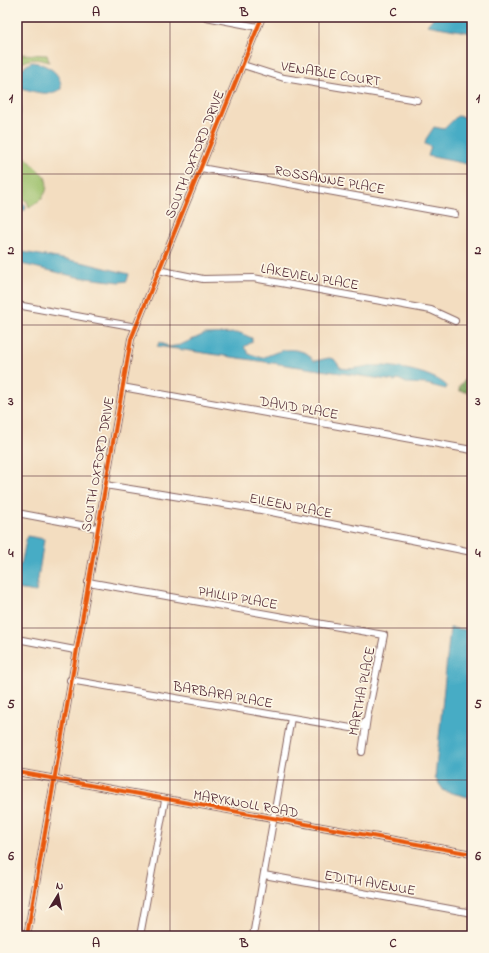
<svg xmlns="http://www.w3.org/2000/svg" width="489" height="953" font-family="'Indie Flower',sans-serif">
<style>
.green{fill:#9bc06b;stroke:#72704b}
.forest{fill:#7ca65f;stroke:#636245}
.water{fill:#46acc5;stroke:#486678}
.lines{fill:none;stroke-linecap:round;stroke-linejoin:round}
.minor-casing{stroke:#85625f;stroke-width:8}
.minor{stroke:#fff;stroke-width:6}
.cycleway-casing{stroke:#fcf5e5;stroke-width:6}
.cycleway{stroke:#e8590c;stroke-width:4}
.grid{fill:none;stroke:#4a1f2b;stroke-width:1;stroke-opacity:0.55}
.labels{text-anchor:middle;stroke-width:3.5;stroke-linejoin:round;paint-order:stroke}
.street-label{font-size:14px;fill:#4a1f2b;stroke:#fcf5e5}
.neatline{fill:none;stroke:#4a1f2b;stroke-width:1.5}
.grid-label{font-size:13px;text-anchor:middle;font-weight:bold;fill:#4a1f2b}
</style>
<rect width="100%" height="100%" fill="#fcf5e5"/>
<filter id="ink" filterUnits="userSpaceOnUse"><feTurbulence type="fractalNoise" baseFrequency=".025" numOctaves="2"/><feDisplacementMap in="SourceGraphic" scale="8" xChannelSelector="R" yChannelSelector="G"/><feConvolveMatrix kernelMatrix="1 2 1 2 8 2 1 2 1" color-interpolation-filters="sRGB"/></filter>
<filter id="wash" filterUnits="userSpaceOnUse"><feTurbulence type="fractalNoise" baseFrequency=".012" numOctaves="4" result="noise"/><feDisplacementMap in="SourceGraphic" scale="16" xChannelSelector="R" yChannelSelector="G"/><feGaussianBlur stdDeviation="0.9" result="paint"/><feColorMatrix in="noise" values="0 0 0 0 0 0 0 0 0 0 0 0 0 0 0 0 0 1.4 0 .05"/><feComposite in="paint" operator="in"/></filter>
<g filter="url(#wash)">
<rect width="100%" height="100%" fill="#f3ddc0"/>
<g class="green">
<path d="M17 54 47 55 49 62C36 58 25 57 17 69Z"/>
<path d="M17 152C26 156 29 161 36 168 38 171 43 174 45 177 51 192 41 201 29 207L27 201 17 197Z"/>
</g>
<path class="forest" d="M472 370V393L460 391 459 387Z"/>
<g class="water">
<path d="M434 17H472V33L427 25Z"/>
<path d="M32 62C46 64 62 72 61 89 48 97 34 92 19 87L17 93C17 76 15 71 32 62Z"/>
<path d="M17 94 21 107 17 131Z"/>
<path d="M457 116 472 118V165L428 156 431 147 425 144 426 139 434 127 444 129Z"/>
<path d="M17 201 26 206 25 210 17 213Z"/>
<path d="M17 251 85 263 129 274 127 281 120 282 77 277 17 263Z"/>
<path d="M240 333 252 338V342L244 347 249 354 262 358C279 351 288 346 306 353 311 355 311 360 315 361L329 358 334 359 341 368C352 370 359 367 369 366 390 364 433 372 447 386L446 389 426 384 406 383 398 379 395 381 157 346 160 342 169 347 180 345 205 334Z"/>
<path d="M27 536 44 539 36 592 17 589V564L21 565Z"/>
<path d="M450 628 472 630V798L444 791 435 778Z"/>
</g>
</g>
<g filter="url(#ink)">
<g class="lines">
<defs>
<g id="minor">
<path d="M206 17 258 27"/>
<path d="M243 65 284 78 417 100"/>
<path d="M201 168 455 214"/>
<path d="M158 270 203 279 253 278 431 310 455 321"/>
<path d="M17 305 136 327"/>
<path d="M122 387 472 450"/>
<path d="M105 485 261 510 472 552"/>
<path d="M17 513 97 528"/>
<path d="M88 582 384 635 367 718 362 752"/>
<path d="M17 639 75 650"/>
<path d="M70 680 351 728 362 726 365 721"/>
<path d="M17 772 472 854"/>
<path d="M264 875 472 913"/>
<path d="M27 936 131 339 262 17"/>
<path d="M140 936 165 800"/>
<path d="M253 936 291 718"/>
</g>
</defs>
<use href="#minor" class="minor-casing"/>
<use href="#minor" class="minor"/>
<defs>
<g id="cycleway">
<path d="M17 772 472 854"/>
<path d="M27 936 131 339 262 17"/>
</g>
</defs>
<use href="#cycleway" class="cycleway-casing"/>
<use href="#cycleway" class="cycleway"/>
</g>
</g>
<path class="grid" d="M170 17V936M319 17V936M17 174H472M17 325H472M17 476H472M17 628H472M17 780H472"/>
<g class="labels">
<g class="street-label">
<text transform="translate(331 73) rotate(9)" y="5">VENABLE COURT</text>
<text transform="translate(194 154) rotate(-68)" y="5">SOUTH OXFORD DRIVE</text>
<text transform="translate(330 179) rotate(10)" y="5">ROSSANNE PLACE</text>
<text transform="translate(310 276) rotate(10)" y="5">LAKEVIEW PLACE</text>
<text transform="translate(299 407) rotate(10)" y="5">DAVID PLACE</text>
<text transform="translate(97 464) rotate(-80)" y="5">SOUTH OXFORD DRIVE</text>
<text transform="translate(291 505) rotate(11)" y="5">EILEEN PLACE</text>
<text transform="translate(238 597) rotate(10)" y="5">PHILLIP PLACE</text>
<text transform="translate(361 691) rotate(-79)" y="5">MARTHA PLACE</text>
<text transform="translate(223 694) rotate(10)" y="5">BARBARA PLACE</text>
<text transform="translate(246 803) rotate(10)" y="5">MARYKNOLL ROAD</text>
<text transform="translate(370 882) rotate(10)" y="5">EDITH AVENUE</text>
</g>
</g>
<rect width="489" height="953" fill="none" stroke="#fcf5e5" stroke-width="44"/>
<g transform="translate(58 895) rotate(10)" stroke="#fcf5e5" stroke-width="3" paint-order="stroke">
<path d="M0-3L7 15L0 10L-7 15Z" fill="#4a1f2b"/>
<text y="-6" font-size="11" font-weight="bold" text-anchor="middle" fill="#4a1f2b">N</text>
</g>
<rect x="22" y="22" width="445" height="909" class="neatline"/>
<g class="grid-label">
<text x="96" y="16">A</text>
<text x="244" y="16">B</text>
<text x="393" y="16">C</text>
<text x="11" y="102">1</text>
<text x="478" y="102">1</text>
<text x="11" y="254">2</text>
<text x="478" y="254">2</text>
<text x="11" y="405">3</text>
<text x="478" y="405">3</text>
<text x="11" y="557">4</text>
<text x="478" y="557">4</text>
<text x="11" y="708">5</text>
<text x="478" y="708">5</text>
<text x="11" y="860">6</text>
<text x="478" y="860">6</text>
<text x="96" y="947">A</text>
<text x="244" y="947">B</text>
<text x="393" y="947">C</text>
</g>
</svg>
